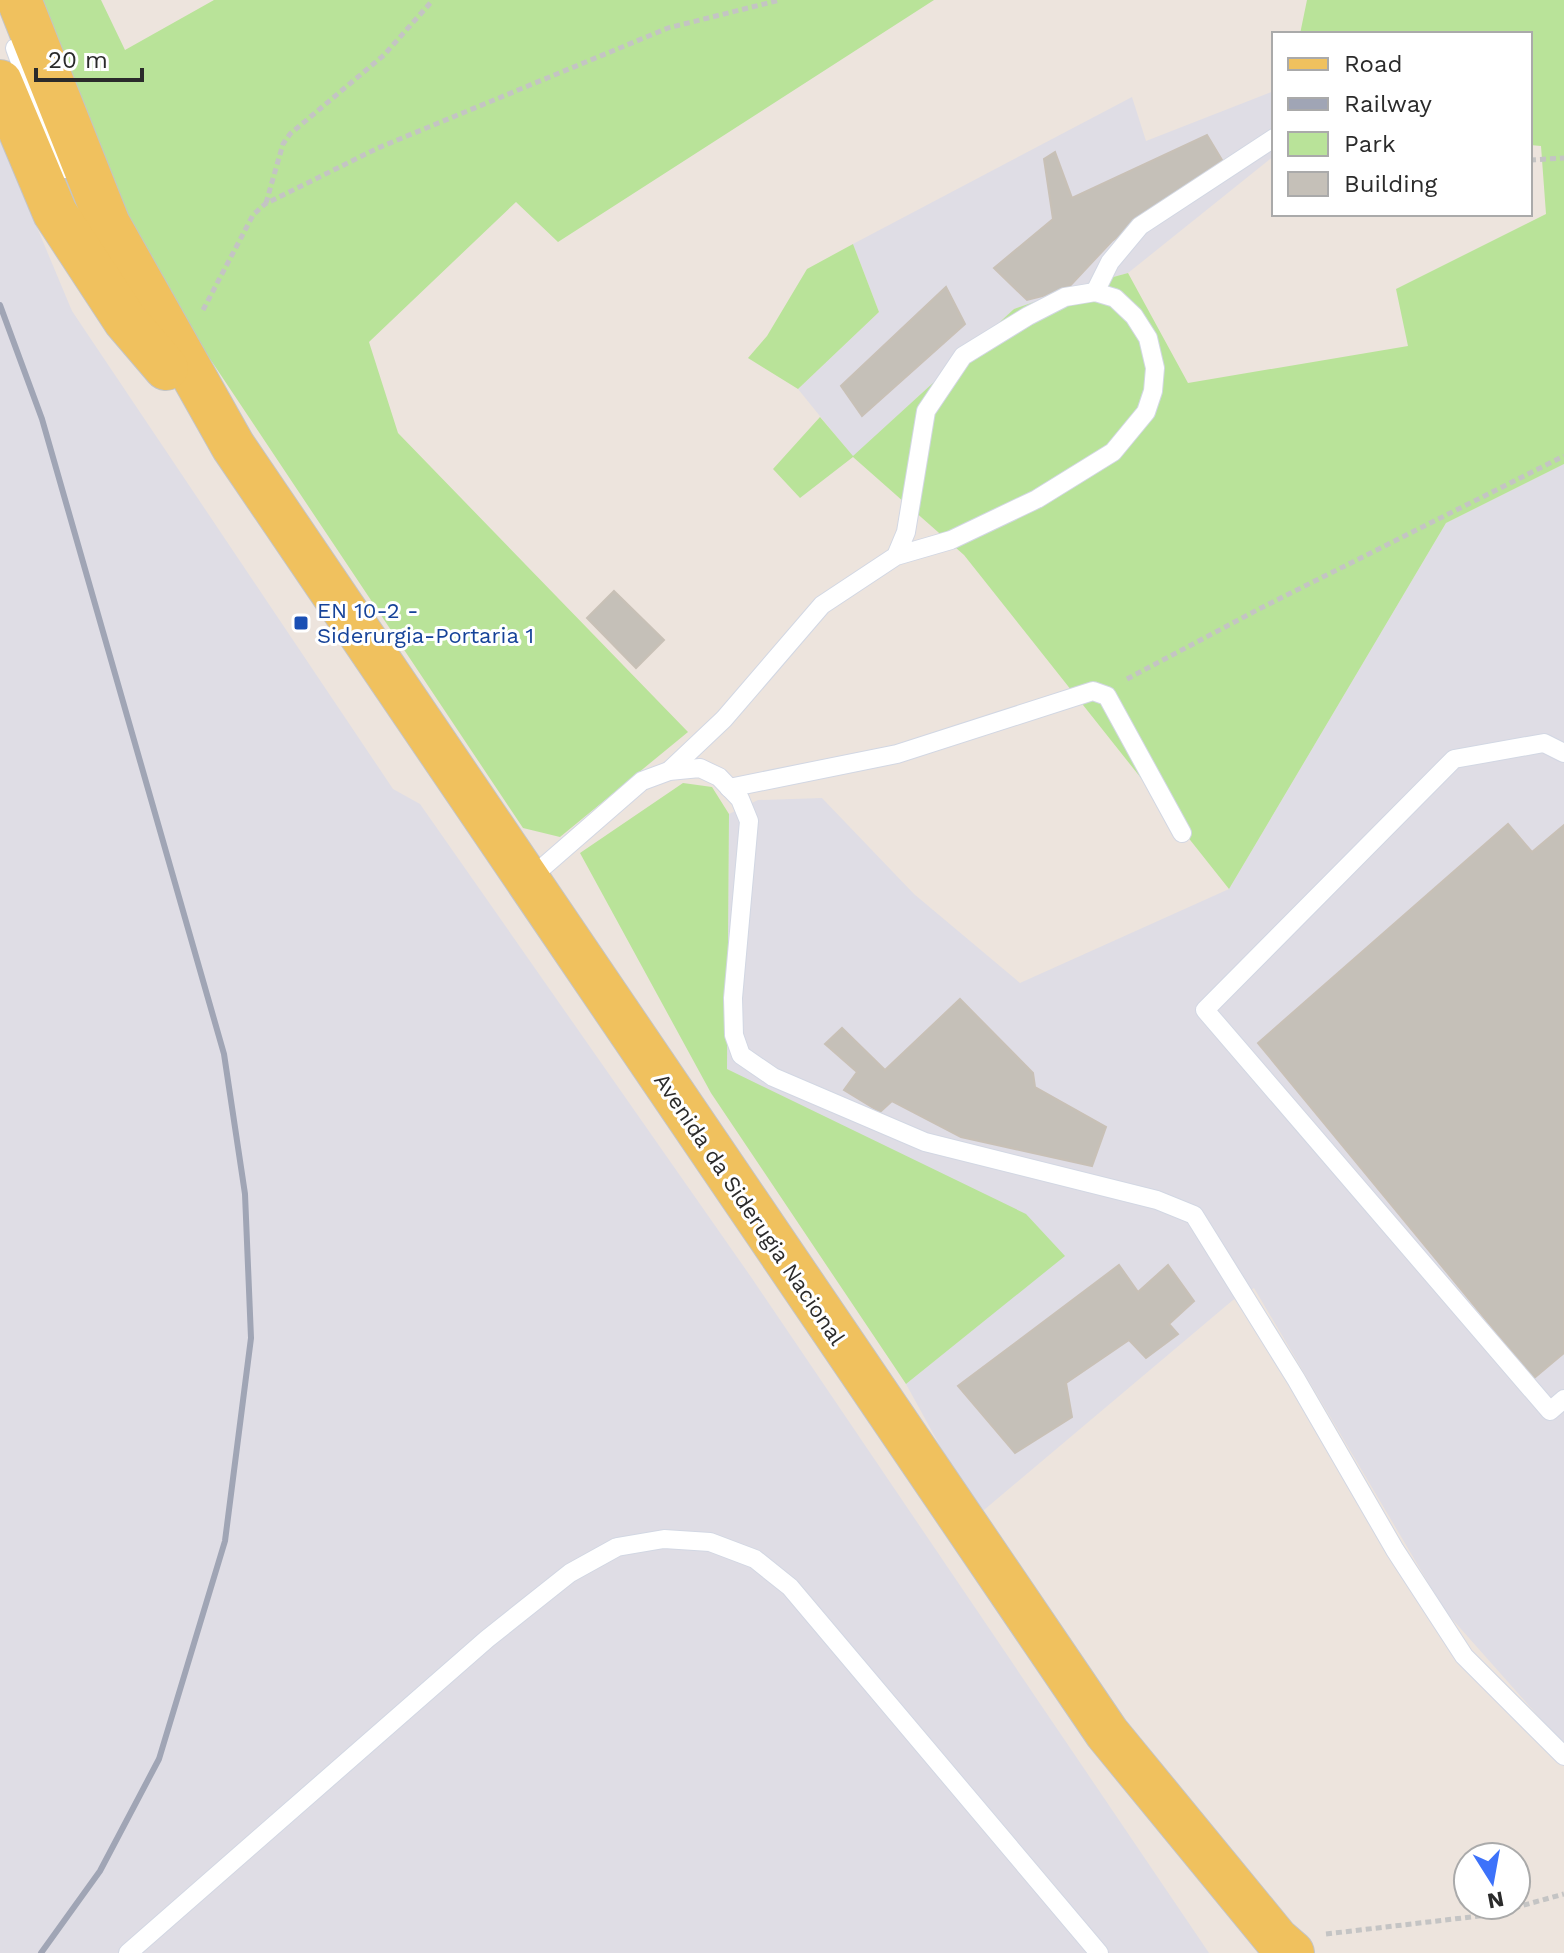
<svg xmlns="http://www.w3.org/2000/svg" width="1564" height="1953" font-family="'Work Sans',sans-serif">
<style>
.industrial{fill:#dfdde5}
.green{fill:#b9e399}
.building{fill:#c5c0b8;stroke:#c8c0b6;stroke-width:2}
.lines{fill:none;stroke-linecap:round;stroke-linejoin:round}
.lane-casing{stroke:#d2d7e3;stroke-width:20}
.primary-casing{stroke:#c4c4c4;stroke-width:46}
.path{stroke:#c4c4c4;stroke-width:5;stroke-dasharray:6 4;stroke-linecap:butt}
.lane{stroke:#fff;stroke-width:18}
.primary{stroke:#f0c15e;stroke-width:44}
.rail{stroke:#a0a5b5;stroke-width:6}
.transit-dot{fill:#1a4fb4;stroke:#fff;stroke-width:3}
.labels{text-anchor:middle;stroke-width:6;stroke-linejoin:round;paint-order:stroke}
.transit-label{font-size:22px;fill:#164399;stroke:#fff;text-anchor:start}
.street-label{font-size:22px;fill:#2b2b2b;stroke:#fff}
</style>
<rect width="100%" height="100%" fill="#ede4dd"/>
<g class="industrial">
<path d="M1274 91V156L1128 273 1077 287 1014 309 853 457 798 389 879 312 853 244 1132 97 1146 141Z"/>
<path d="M0 139 72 311 393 789 420 804 751 1277 1209 1953H0Z"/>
<path d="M1564 464V1745L1445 1611 1254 1288 1233 1300 978 1515 906 1384 1064 1256 727 1069 729 814 758 800 822 798 914 894 1020 983 1229 889 1446 523Z"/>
</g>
<g class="green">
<path d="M42 0H101L125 50 214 0H934L558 242 516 202 369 342 398 433 688 732 560 837 523 828 140 254Z"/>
<path d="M1307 0H1564V464L1446 523 1229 889 964 555 853 457 800 498 773 469 820 417 853 456 1014 309 1077 287 1128 273 1188 383 1408 346 1396 289 1546 214 1541 146 1530 145V34H1300Z"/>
<path d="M853 244 879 312 798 389 748 358 767 336 807 269Z"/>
<path d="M683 783 712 787 729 814 727 1069 1026 1214 1065 1256 906 1384 711 1093 580 853Z"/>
</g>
<g class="building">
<path d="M1207 135 1222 160 1112 241 1066 290 1027 300 994 268 1053 219 1044 159 1055 152 1072 198Z"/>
<path d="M946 287 965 324 862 416 841 386Z"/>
<path d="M614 591 664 640 636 668 587 618Z"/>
<path d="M1508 824 1532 852 1564 825V1353L1534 1378 1258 1043Z"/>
<path d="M960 999 1033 1073 1035 1087 1106 1127 1092 1166 961 1137 892 1101 880 1112 844 1090 857 1072 825 1044 842 1028 885 1070Z"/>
<path d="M1119 1265 1138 1292 1168 1265 1194 1301 1169 1324 1178 1334 1146 1358 1129 1340 1066 1383 1072 1417 1015 1453 958 1386Z"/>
</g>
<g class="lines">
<defs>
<g id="lane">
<path d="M15 48 41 120 64 169"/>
<path d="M1095 292 1110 262 1140 226 1274 138"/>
<path d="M1564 753 1544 743 1454 759 1205 1010 1550 1411 1564 1399"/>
<path d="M669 771 724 719 822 605 896 556 906 532 926 411 963 356 1028 316 1065 297 1095 292 1115 298 1134 316 1148 338 1155 368 1153 391 1146 412 1113 452 1037 499 951 540 896 556"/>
<path d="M729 788 897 754 1093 691 1107 696 1182 833"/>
<path d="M527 881 642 781 669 771 700 768 719 777 740 799 749 821 733 998 734 1035 741 1055 773 1077 925 1142 1157 1200 1194 1215 1296 1379 1395 1550 1464 1656 1564 1756"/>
<path d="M128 1953 487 1639 570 1573 617 1547 664 1539 710 1542 755 1559 790 1587 1099 1953"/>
</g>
<g id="primary">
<path d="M19 0 108 224 233 446 1107 1733 1277 1940 1292 1953"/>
<path d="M0 82 55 213 125 320 166 368"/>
</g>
</defs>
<use href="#lane" class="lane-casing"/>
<use href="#primary" class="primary-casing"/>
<g class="path">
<path d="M1530 160 1564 158"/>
<path d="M266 203 283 144 290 134 384 55 433 0"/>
<path d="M203 310 253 215 265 204 378 148 668 28 780 0"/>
<path d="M1127 679 1261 608 1564 456"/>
<path d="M1326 1934 1488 1915 1564 1894"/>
</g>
<use href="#lane" class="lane"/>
<use href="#primary" class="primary"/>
<path class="rail" d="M0 305 42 419 224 1054 245 1194 251 1338 225 1541 159 1759 100 1871 41 1953"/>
</g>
<rect class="transit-dot" x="293" y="615" width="16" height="16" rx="4"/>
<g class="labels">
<g class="transit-label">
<text x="317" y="618">EN 10-2 -<tspan x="317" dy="25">Siderurgia-Portaria 1</tspan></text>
</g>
<g class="street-label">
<text transform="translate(750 1209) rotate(56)" y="8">Avenida da Siderugia Nacional</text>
</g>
</g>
<rect x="1272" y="32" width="260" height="184" fill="#ffffff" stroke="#aaaaaa" stroke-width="2"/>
<rect x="1288" y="58" width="40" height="12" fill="#f0c15e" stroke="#aaaaaa" stroke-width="2"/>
<text x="1344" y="72" font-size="24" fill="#2b2b2b">Road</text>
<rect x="1288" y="98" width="40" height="12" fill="#a0a5b5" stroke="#aaaaaa" stroke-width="2"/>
<text x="1344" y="112" font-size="24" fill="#2b2b2b">Railway</text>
<rect x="1288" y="132" width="40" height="24" fill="#b9e399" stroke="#aaaaaa" stroke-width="2"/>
<text x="1344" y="152" font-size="24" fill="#2b2b2b">Park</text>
<rect x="1288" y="172" width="40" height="24" fill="#c5c0b8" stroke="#aaaaaa" stroke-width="2"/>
<text x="1344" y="192" font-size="24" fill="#2b2b2b">Building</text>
<g transform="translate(1492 1881) rotate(169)"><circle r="38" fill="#ffffff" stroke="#aaaaaa" stroke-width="2"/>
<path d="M0-6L14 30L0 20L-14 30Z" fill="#3d72fa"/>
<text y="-12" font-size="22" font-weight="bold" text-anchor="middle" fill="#2b2b2b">N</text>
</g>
<path d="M36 68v12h106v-12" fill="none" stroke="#2b2b2b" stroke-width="4"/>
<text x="48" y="68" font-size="24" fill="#2b2b2b" stroke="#ffffff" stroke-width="6" paint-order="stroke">20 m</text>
</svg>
